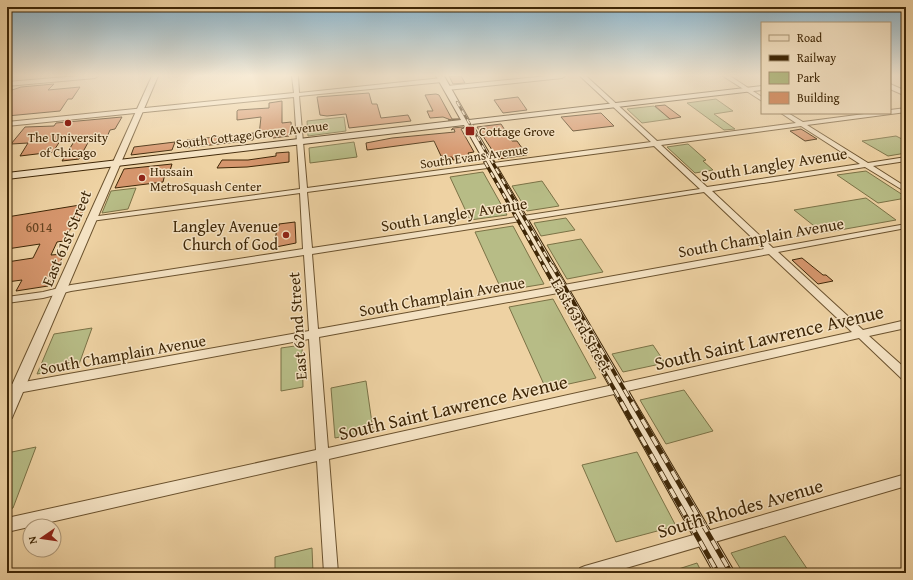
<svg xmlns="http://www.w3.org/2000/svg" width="913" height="580" font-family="'Gentium Book Plus',serif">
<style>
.green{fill:#b7bc86;stroke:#7b7246}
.building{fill:#d6966d;stroke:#3f2707}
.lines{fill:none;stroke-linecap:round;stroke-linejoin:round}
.minor-casing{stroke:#6b522e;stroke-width:2}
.tertiary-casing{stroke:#6b522e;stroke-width:2}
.secondary-casing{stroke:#3f2707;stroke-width:2}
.minor{fill:#f4e2c3;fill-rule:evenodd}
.tertiary{fill:#f4e2c3;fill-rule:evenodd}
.secondary{fill:#f4e2c3;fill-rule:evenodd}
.rail-far3-casing{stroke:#3f2707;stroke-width:2.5}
.rail-far2-casing{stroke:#3f2707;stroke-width:3.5}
.rail-far1-casing{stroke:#3f2707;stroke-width:4}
.rail-casing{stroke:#3f2707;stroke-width:5}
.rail-far3{stroke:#f4e2c3;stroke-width:1.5;stroke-dasharray:5;stroke-linecap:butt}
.rail-far2{stroke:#f4e2c3;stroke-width:2;stroke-dasharray:6;stroke-linecap:butt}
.rail-far1{stroke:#f4e2c3;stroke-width:2.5;stroke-dasharray:8;stroke-linecap:butt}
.rail{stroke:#f4e2c3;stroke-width:3.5;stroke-dasharray:10;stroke-linecap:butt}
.poi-dot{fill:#8f2418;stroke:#f4e2c3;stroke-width:1.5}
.labels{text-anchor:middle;stroke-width:3;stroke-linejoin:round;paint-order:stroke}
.far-poi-label{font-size:13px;fill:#3f2707;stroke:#f4e2c3;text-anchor:start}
.far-street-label{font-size:13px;fill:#3f2707;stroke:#f4e2c3}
.number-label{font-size:14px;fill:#654320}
.street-label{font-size:16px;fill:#3f2707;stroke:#f4e2c3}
.poi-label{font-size:16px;fill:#3f2707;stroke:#f4e2c3;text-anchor:end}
.near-street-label{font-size:19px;fill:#3f2707;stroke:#f4e2c3}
</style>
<rect width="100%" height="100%" fill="#eed2a3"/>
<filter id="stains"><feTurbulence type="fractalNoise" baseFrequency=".005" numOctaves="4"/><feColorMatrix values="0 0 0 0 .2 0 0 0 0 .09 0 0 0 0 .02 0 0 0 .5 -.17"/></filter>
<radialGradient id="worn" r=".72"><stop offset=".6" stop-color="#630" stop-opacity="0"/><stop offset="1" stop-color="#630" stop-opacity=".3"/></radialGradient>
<g class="green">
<path d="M716 99 733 111 714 114 735 129 724 130 687 103Z"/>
<path d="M654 106 670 119 642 123 627 109Z"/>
<path d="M344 117 346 131 308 136 307 121Z"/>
<path d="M896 136 906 141V153L888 156 862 141Z"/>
<path d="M354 142 357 157 310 163 309 148Z"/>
<path d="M688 144 706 160 703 161 713 170 695 173 667 147Z"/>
<path d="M866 171 906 197V198L878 203 837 175Z"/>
<path d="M483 172 507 215 470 220 450 177Z"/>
<path d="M542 181 559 206 527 211 512 186Z"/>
<path d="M136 188 128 209 102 213 111 191Z"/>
<path d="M866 198 896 220 823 233 794 210Z"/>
<path d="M566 218 575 230 541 236 534 223Z"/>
<path d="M513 226 544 284 502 291 475 232Z"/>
<path d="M581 239 603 272 567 279 547 245Z"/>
<path d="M553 299 596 378 546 389 509 307Z"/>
<path d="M92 328 78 367 37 374 54 334Z"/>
<path d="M302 345 303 387 281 391V348Z"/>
<path d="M653 345 665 363 623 372 612 354Z"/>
<path d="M366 381 373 430 335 438 331 388Z"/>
<path d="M684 390 713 431 666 444 640 400Z"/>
<path d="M36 447 13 508 7 510V453Z"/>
<path d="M637 452 676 526 616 542 582 465Z"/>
<path d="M785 536 810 573H743L731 553Z"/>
<path d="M312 548 313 573H275V557Z"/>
<path d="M697 563 702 573H666Z"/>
</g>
<g class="building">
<path d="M449 76H461L465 83 453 84Z"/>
<path d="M54 84 48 90 80 87 72 99H68L60 111 7 116V96L12 90 21 87Z"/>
<path d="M369 93 372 104H377L381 118 408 115 411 121 349 128 346 114 327 116 320 115 317 97Z"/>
<path d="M436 94 439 95 452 119H459L448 120H451L443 117 430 118 427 111H433L425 95Z"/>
<path d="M518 97 527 110 503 113 494 100Z"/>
<path d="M282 101V123L291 122 292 133 289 134V136L273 138V134L259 135 261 117 237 120V111L238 110 269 108V103Z"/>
<path d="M665 105 681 117 670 119 655 106Z"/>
<path d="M601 113 614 126 573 131 561 117Z"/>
<path d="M122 117 115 129 110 130 107 137 90 139 79 159 62 161 75 140 60 141 53 152 20 156 28 143 11 144 25 127 54 126 56 123Z"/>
<path d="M501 124 512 141H517L527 155 498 159 477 127Z"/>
<path d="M463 127 464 128 461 129 474 152 468 153 470 157 453 160 452 157 444 158 443 156H441L434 141 367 150 366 143 392 138 455 132 454 129 451 130 453 128Z"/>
<path d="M801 129 806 132 817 139 805 141 790 131Z"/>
<path d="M254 133 253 140 185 148 187 140Z"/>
<path d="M175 142 172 150 131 155 134 147Z"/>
<path d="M289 152V162L247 167 217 168 222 160H248L276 156V153Z"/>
<path d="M172 164 169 174H165L163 182 115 188 124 169Z"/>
<path d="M86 204 80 218 76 219 64 241 57 242 51 255 64 254 48 286 16 291 22 280 7 282V262L33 258 40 244 7 249V217Z"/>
<path d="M295 222 296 243 276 247V227L279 226V224Z"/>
<path d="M802 258 823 275H826L833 281 818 284 792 260Z"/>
</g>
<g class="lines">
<defs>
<g id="minor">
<path d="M78 76H98L95 78 7 86V82Z"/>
<path d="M292 76H298L299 93 442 78 445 80 442 82 299 96 307 188 651 142 580 76H586L657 141 796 123 781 113H788L803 122 872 113H890V110L906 108V112L807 125 868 163 906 157V161L873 166 906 187V192L865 167 712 191 773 248 906 224V228L778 252 863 330 906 320V328L869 336 906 369V380L902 379 859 338 329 459 338 573H324L317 461 7 532V518L316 450 309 339 7 395V385L309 331 304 255 71 291 43 298 7 303V297L43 292 71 285 303 249 300 193 91 221 87 219 91 217 300 189 294 97 7 126V122L294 93ZM801 126 860 164 707 187 661 145ZM654 146 700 189 312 248 307 192ZM704 192 764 249 318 329 312 254ZM769 254 852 332 328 448 319 337Z"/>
<path d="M547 76H565L562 78 447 90 444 88 447 86Z"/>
<path d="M723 76H730L762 97V101Z"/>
<path d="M906 474V486L609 573H578L580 568 585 566Z"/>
</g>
<g id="tertiary">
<path d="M152 76H158L14 413 12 418 7 420V396Z"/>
<path d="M890 84 906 91V96L890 89Z"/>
</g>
<path id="secondary" d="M436 76H444L469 120 762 86V90L472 124 735 573H714L464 125 7 179V173L461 120Z"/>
</defs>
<use href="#minor" class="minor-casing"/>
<use href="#tertiary" class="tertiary-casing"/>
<use href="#secondary" class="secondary-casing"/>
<use href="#minor" class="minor"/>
<use href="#tertiary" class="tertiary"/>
<use href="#secondary" class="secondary"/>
<defs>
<path id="rail-far3" d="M457 102 490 159"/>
<g id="rail-far2">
<path d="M490 158 552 266"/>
<path d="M485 162 544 266"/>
</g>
<g id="rail-far1">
<path d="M543 265 622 403"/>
<path d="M552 265 632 403"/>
</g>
<g id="rail">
<path d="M621 402 718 573"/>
<path d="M632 402 731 573"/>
</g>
</defs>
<use href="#rail-far3" class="rail-far3-casing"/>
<use href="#rail-far2" class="rail-far2-casing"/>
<use href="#rail-far1" class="rail-far1-casing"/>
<use href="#rail" class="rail-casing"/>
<use href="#rail-far3" class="rail-far3"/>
<use href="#rail-far2" class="rail-far2"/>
<use href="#rail-far1" class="rail-far1"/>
<use href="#rail" class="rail"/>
</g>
<linearGradient id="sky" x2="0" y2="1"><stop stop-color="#88b5cf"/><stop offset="0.48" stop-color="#f7ebd6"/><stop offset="1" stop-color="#f7ebd6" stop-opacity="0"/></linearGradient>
<rect width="913" height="157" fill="url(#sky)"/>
<g class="poi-dot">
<circle cx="68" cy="123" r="4"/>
<rect x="465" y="126" width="10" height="10" rx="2"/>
<circle cx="142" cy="178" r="4"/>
<circle cx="286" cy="235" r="4"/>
</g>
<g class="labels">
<g class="far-poi-label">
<text x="479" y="136">Cottage Grove</text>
<text x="68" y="142" text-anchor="middle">The University<tspan x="68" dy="15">of Chicago</tspan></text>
<text x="150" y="176">Hussain<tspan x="150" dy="15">MetroSquash Center</tspan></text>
</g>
<g class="far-street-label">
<text transform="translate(252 134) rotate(-7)" y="5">South Cottage Grove Avenue</text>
<text transform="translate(474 156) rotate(-8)" y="5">South Evans Avenue</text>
</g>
<g class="number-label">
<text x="39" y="232">6014</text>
</g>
<g class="street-label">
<text transform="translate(774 164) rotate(-9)" y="6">South Langley Avenue</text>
<text transform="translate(454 214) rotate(-9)" y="6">South Langley Avenue</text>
<text transform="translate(761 237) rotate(-10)" y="6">South Champlain Avenue</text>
<text transform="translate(66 238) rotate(-67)" y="6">East 61st Street</text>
<text transform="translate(442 296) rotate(-10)" y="6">South Champlain Avenue</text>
<text transform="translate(582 325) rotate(60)" y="6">East 63rd Street</text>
<text transform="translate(297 326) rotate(-94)" y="6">East 62nd Street</text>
<text transform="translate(123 354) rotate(-10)" y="6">South Champlain Avenue</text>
</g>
<g class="poi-label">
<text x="278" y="232">Langley Avenue<tspan x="278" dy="18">Church of God</tspan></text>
</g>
<g class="near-street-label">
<text transform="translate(769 337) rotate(-13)" y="7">South Saint Lawrence Avenue</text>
<text transform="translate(453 407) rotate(-13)" y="7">South Saint Lawrence Avenue</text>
<text transform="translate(740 508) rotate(-16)" y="7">South Rhodes Avenue</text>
</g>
</g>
<rect width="913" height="580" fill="none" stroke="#eed2a3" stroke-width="24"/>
<rect x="8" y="8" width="897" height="564" fill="none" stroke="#3f2707" stroke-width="2"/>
<rect x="12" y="12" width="889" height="556" fill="none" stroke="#3f2707"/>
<rect x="761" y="22" width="130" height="92" fill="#f4e2c3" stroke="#ac9778"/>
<rect x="769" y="35" width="20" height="6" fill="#f4e2c3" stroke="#ac9778"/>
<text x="797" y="42" font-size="12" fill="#3f2707">Road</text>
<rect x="769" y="55" width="20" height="6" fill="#3f2707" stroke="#ac9778"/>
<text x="797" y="62" font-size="12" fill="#3f2707">Railway</text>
<rect x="769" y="72" width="20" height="12" fill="#b7bc86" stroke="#ac9778"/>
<text x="797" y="82" font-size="12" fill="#3f2707">Park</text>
<rect x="769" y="92" width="20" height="12" fill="#d6966d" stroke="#ac9778"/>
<text x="797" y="102" font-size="12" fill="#3f2707">Building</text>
<g transform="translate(42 538) rotate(257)"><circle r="19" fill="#f4e2c3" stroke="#ac9778"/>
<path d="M0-3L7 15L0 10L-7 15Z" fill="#8f2418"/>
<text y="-6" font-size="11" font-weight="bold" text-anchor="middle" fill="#3f2707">N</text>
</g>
<rect width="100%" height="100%" filter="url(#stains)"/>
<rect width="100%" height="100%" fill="url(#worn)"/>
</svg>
